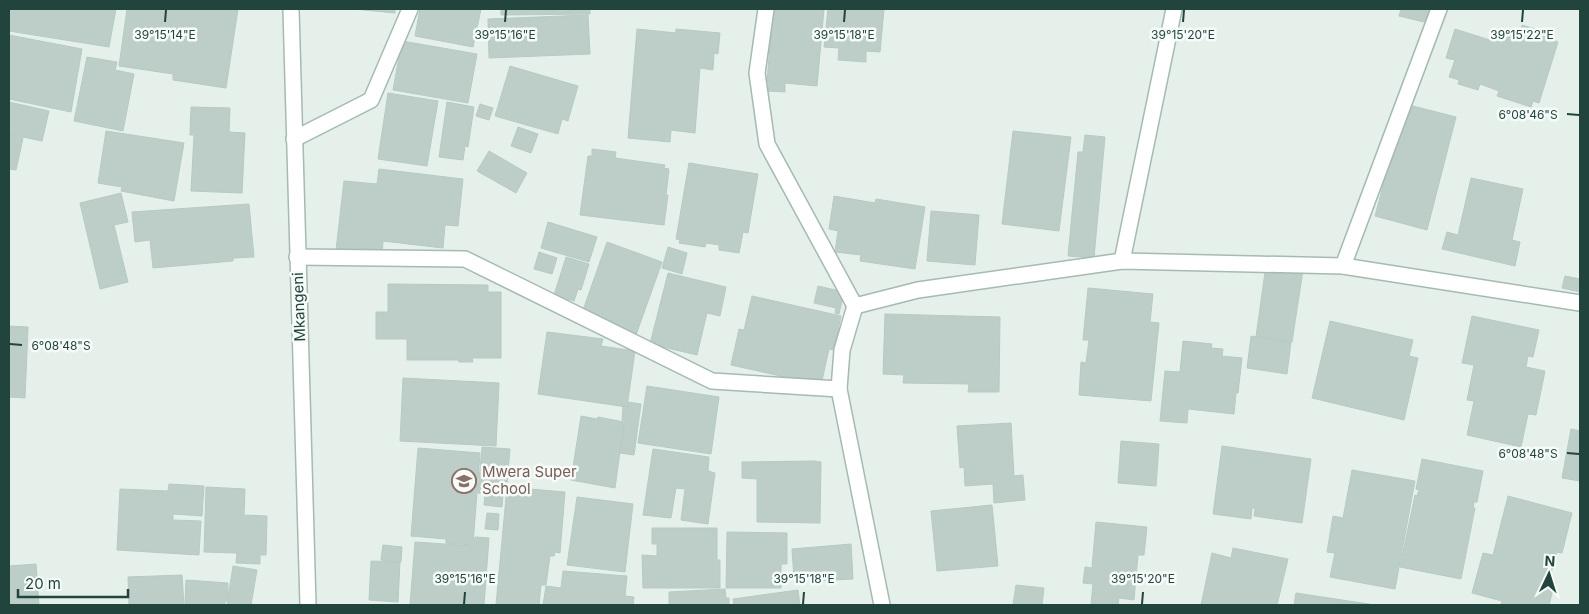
<svg xmlns="http://www.w3.org/2000/svg" width="1589" height="614" font-family="Inter,sans-serif">
<style>
.building{fill:#bdcec8;stroke:#b6cac3}
.lines{fill:none;stroke-linecap:round;stroke-linejoin:round}
.minor-casing{stroke:#a6b9b3;stroke-width:18}
.tertiary-casing{stroke:#a6b9b3;stroke-width:18}
.minor{stroke:#fff;stroke-width:15}
.tertiary{stroke:#fff;stroke-width:15}
.ticks{fill:none;stroke:#21453d;stroke-width:2}
.labels{text-anchor:middle;stroke-width:5;stroke-linejoin:round;paint-order:stroke}
.street-label{font-size:15px;fill:#21453d;stroke:#f6fbf9}
.education-label{font-size:15px;fill:#785e54;stroke:#f6fbf9;text-anchor:start}
.ticks-label{font-size:12px;text-anchor:middle;fill:#21453d;stroke:#f6fbf9;stroke-width:5;stroke-linejoin:round;paint-order:stroke}
</style>
<rect width="100%" height="100%" fill="#e5f0eb"/>
<g class="building">
<path d="M9 9H116L109 47 9 31Z"/>
<path d="M127 9H238L226 88 173 80V74L119 66Z"/>
<path d="M354 9H395V13Z"/>
<path d="M420 9H481L473 47 415 36Z"/>
<path d="M501 9H590V14L501 15Z"/>
<path d="M773 9H824L817 86 785 83V92L768 91 769 82H767Z"/>
<path d="M828 9H884L880 52 866 51V62L838 60 839 48 824 47Z"/>
<path d="M1401 9H1431L1428 23 1399 16Z"/>
<path d="M588 15 590 54 489 58 488 19Z"/>
<path d="M1522 25 1552 34 1550 39 1558 42 1539 103 1533 101 1531 107 1497 96 1499 91 1480 84 1478 90 1458 84 1459 80 1449 77 1455 60 1446 58 1455 29 1496 42 1500 30 1519 36Z"/>
<path d="M637 29 676 33V29L720 33 718 54 714 53 713 70 700 68 695 133 671 130 670 142 628 138Z"/>
<path d="M9 35 82 49 71 112 9 99Z"/>
<path d="M402 41 477 54 468 103 393 90Z"/>
<path d="M87 57 117 62 115 70 134 74 123 131 74 121Z"/>
<path d="M510 66 578 86 568 121 562 119 558 134 495 116Z"/>
<path d="M388 93 438 101 427 166 378 159Z"/>
<path d="M9 102 49 111 42 141 9 134Z"/>
<path d="M447 102 474 107 468 147 465 146 463 160 439 157Z"/>
<path d="M480 104 493 108 489 120 476 116Z"/>
<path d="M1405 104 1456 117 1427 230 1375 216Z"/>
<path d="M191 107 230 108 229 132 245 133 242 193 191 191 194 135H190Z"/>
<path d="M518 127 538 134 531 153 511 146Z"/>
<path d="M106 131 184 143 174 201 121 191 122 187 98 183Z"/>
<path d="M1013 131 1071 137 1059 231 1002 224Z"/>
<path d="M9 135 23 138 16 170 9 169Z"/>
<path d="M1085 135 1105 137 1094 258 1068 256 1078 152H1083Z"/>
<path d="M592 149 616 152 615 158 665 165 664 168 669 169 666 195H668L664 225 580 215 588 156H592Z"/>
<path d="M489 151 527 173 516 193 477 171Z"/>
<path d="M689 163 758 174 748 233 743 232 739 253 719 250V245L706 243 705 247 679 243 680 240 676 239Z"/>
<path d="M379 169 463 179 458 226 445 225 443 248 383 241 382 255 336 250 344 181 377 184Z"/>
<path d="M1471 178 1523 189 1512 240 1520 242 1515 266 1442 249 1447 232 1458 235Z"/>
<path d="M121 193 128 222 114 225 128 282 100 289 80 203Z"/>
<path d="M834 196 875 203 876 199 925 207 915 269 860 261 861 255 835 252 838 231 829 229Z"/>
<path d="M249 204 254 257 233 258V261L153 268 150 240 135 242 132 212Z"/>
<path d="M931 211 979 215 975 265 927 261Z"/>
<path d="M548 222 597 237 589 262 541 248Z"/>
<path d="M607 242 662 262 636 335 610 326 612 323 582 313Z"/>
<path d="M668 247 687 253 682 274 662 268Z"/>
<path d="M539 252 557 258 552 274 534 269Z"/>
<path d="M566 257 589 264 581 290 578 289 574 301 554 295Z"/>
<path d="M1266 265 1303 270 1292 342 1256 337Z"/>
<path d="M668 273 726 287 720 316 707 313 697 355 650 344Z"/>
<path d="M1565 276 1580 279V292L1562 288Z"/>
<path d="M388 284 488 285V292H501V358H472L473 362H459L458 360H407V339H376V312H388Z"/>
<path d="M818 286 844 292 839 314 835 313 836 308 814 303Z"/>
<path d="M1088 288 1153 294 1150 322 1159 323 1151 401 1079 395 1081 362 1086 363 1089 340H1083Z"/>
<path d="M752 296 841 316 834 350 829 349 821 385 731 365 739 329 744 330Z"/>
<path d="M885 314 1000 317 999 392H968L969 384 903 383 904 375 883 374Z"/>
<path d="M1472 316 1539 330 1533 357 1528 356 1526 367 1545 371 1536 415 1528 414 1521 447 1467 435 1474 401 1467 400 1474 365 1462 363Z"/>
<path d="M1330 321 1413 340 1409 356 1418 358 1404 420 1312 398Z"/>
<path d="M9 326 28 327 25 398 9 397Z"/>
<path d="M547 332 603 339 601 346 635 351 627 407 538 394Z"/>
<path d="M1251 336 1291 342 1287 374 1247 368Z"/>
<path d="M1183 341 1212 344 1211 348 1223 349 1222 356 1242 358 1238 393H1236L1234 414 1188 409 1187 423 1160 421 1165 371 1180 372Z"/>
<path d="M403 378 499 383 496 446 400 441Z"/>
<path d="M647 386 719 397 711 454 638 443Z"/>
<path d="M628 402 641 404 634 455 620 453 625 421 622 420 623 406 628 407Z"/>
<path d="M581 416 597 419 598 417 624 422 615 488 571 480Z"/>
<path d="M1011 423 1014 476 1023 475 1025 500 994 503 993 484 965 486 964 467 960 468 957 426Z"/>
<path d="M1571 429 1580 431V481L1562 478Z"/>
<path d="M1121 441 1159 444 1156 486 1118 483Z"/>
<path d="M1222 446 1311 459 1302 523 1254 516 1255 508H1252L1251 519 1213 514Z"/>
<path d="M482 447 510 449 506 495H503L502 507 484 505 485 494 478 493Z"/>
<path d="M418 448 480 453 473 545 446 543V539L411 536Z"/>
<path d="M653 449 709 457 708 471 715 473 708 524 681 520 685 489 676 488 671 518 643 515Z"/>
<path d="M1422 459 1483 471 1477 502H1474L1473 508H1475L1461 579 1400 567 1415 495 1417 496 1419 490 1416 489Z"/>
<path d="M814 461 821 462 820 523 757 522V479L742 478V462Z"/>
<path d="M1352 470 1415 481 1395 589 1330 577 1335 553 1327 552 1333 516 1343 518Z"/>
<path d="M169 484 204 486 202 516 173 514V520L201 521 199 555 117 550 120 489 168 491Z"/>
<path d="M206 487 245 489 244 515 267 516 266 555H260V564L236 563 237 553 204 552Z"/>
<path d="M507 487 565 492 560 553 555 552 554 556H550L546 585H541L539 605H496Z"/>
<path d="M1508 496 1572 513 1562 553 1557 552 1549 580 1555 582 1549 605H1501L1502 601 1472 593 1483 553 1493 555Z"/>
<path d="M577 497 633 504 625 572 567 565Z"/>
<path d="M992 505 998 566 937 571 931 511Z"/>
<path d="M487 513 499 514 498 530 485 529Z"/>
<path d="M1096 522 1147 527 1144 555H1138L1134 600 1119 598 1118 605H1091L1093 584 1083 583 1085 567 1092 568Z"/>
<path d="M652 528H717V560H720V588H643L642 555 657 556V544H652Z"/>
<path d="M727 532 787 533V564H781V588H726Z"/>
<path d="M475 537 489 538 484 605H410L415 542 474 546Z"/>
<path d="M851 544 853 579 811 581V579H794L792 549Z"/>
<path d="M383 545 402 547 401 562 381 560Z"/>
<path d="M1233 548 1288 559 1277 605H1201L1212 553 1231 558Z"/>
<path d="M371 561 400 562 398 602 369 600Z"/>
<path d="M36 564 39 605H9V566Z"/>
<path d="M233 566 257 570 251 605H227Z"/>
<path d="M563 571 627 576 625 596 634 597 633 605H543L546 586 561 588Z"/>
<path d="M182 575 184 605H129L128 577Z"/>
<path d="M186 580 228 583V601H225V605H185Z"/>
<path d="M1016 585 1044 588 1042 605H1013Z"/>
<path d="M725 589 726 598H729V605H669V592Z"/>
<path d="M798 590 800 605H734L733 599Z"/>
<path d="M1296 593 1375 605H1294Z"/>
</g>
<g class="lines">
<defs>
<g id="minor">
<path d="M766 9 757 73 767 144 855 306"/>
<path d="M294 139 371 100 410 9"/>
<path d="M297 257 465 259 712 381 839 389 842 350 855 306 918 290 1122 261 1343 266 1580 303"/>
<path d="M1122 261 1174 9"/>
<path d="M1343 266 1439 9"/>
<path d="M839 389 882 605"/>
</g>
<path id="tertiary" d="M291 9 308 605"/>
</defs>
<use href="#minor" class="minor-casing"/>
<use href="#tertiary" class="tertiary-casing"/>
<use href="#minor" class="minor"/>
<use href="#tertiary" class="tertiary"/>
</g>
<path class="ticks" d="M165 22 166 10M505 22 506 10M844 22 845 10M1183 22 1184 10M1522 22 1523 10M1567 114 1579 115M10 344 22 345M1567 453 1579 454M464 604 465 592M803 604 804 592M1142 604 1143 592"/>
<defs>
<symbol id="school-ring" viewBox="-11 -11 22 22"><circle r="9.5" fill="#f6fbf9" stroke="#8d6e63" stroke-width="1.5"/><path d="M0-5L7-2L0 1L-7-2ZM-4 1L0 2.5L4 1V4Q0 6-4 4Z" fill="#8d6e63"/></symbol>
</defs>
<g fill-rule="evenodd">
<use href="#school-ring" x="450" y="467" width="28" height="28"/>
</g>
<g class="labels">
<g class="street-label">
<text transform="translate(299 307) rotate(-92)" y="5">Mkangeni</text>
</g>
<g class="education-label">
<text x="482" y="477">Mwera Super<tspan x="482" dy="17">School</tspan></text>
</g>
</g>
<g class="ticks-label">
<text x="165" y="39">39°15'14"E</text>
<text x="505" y="39">39°15'16"E</text>
<text x="844" y="39">39°15'18"E</text>
<text x="1183" y="39">39°15'20"E</text>
<text x="1522" y="39">39°15'22"E</text>
<text x="1528" y="119">6°08'46"S</text>
<text x="61" y="350">6°08'48"S</text>
<text x="1528" y="458">6°08'48"S</text>
<text x="465" y="583">39°15'16"E</text>
<text x="804" y="583">39°15'18"E</text>
<text x="1143" y="583">39°15'20"E</text>
</g>
<rect width="1589" height="614" fill="none" stroke="#21453d" stroke-width="20"/>
<g transform="translate(1549 574) rotate(4)" stroke="#f6fbf9" stroke-width="4" paint-order="stroke">
<path d="M0-4L9 19L0 12L-9 19Z" fill="#21453d"/>
<text y="-8" font-size="14" font-weight="bold" text-anchor="middle" fill="#21453d">N</text>
</g>
<path d="M18 589v8h110v-8" fill="none" stroke="#21453d" stroke-width="2.5"/>
<text x="25" y="589" font-size="15" fill="#21453d" stroke="#f6fbf9" stroke-width="4" paint-order="stroke">20 m</text>
</svg>
